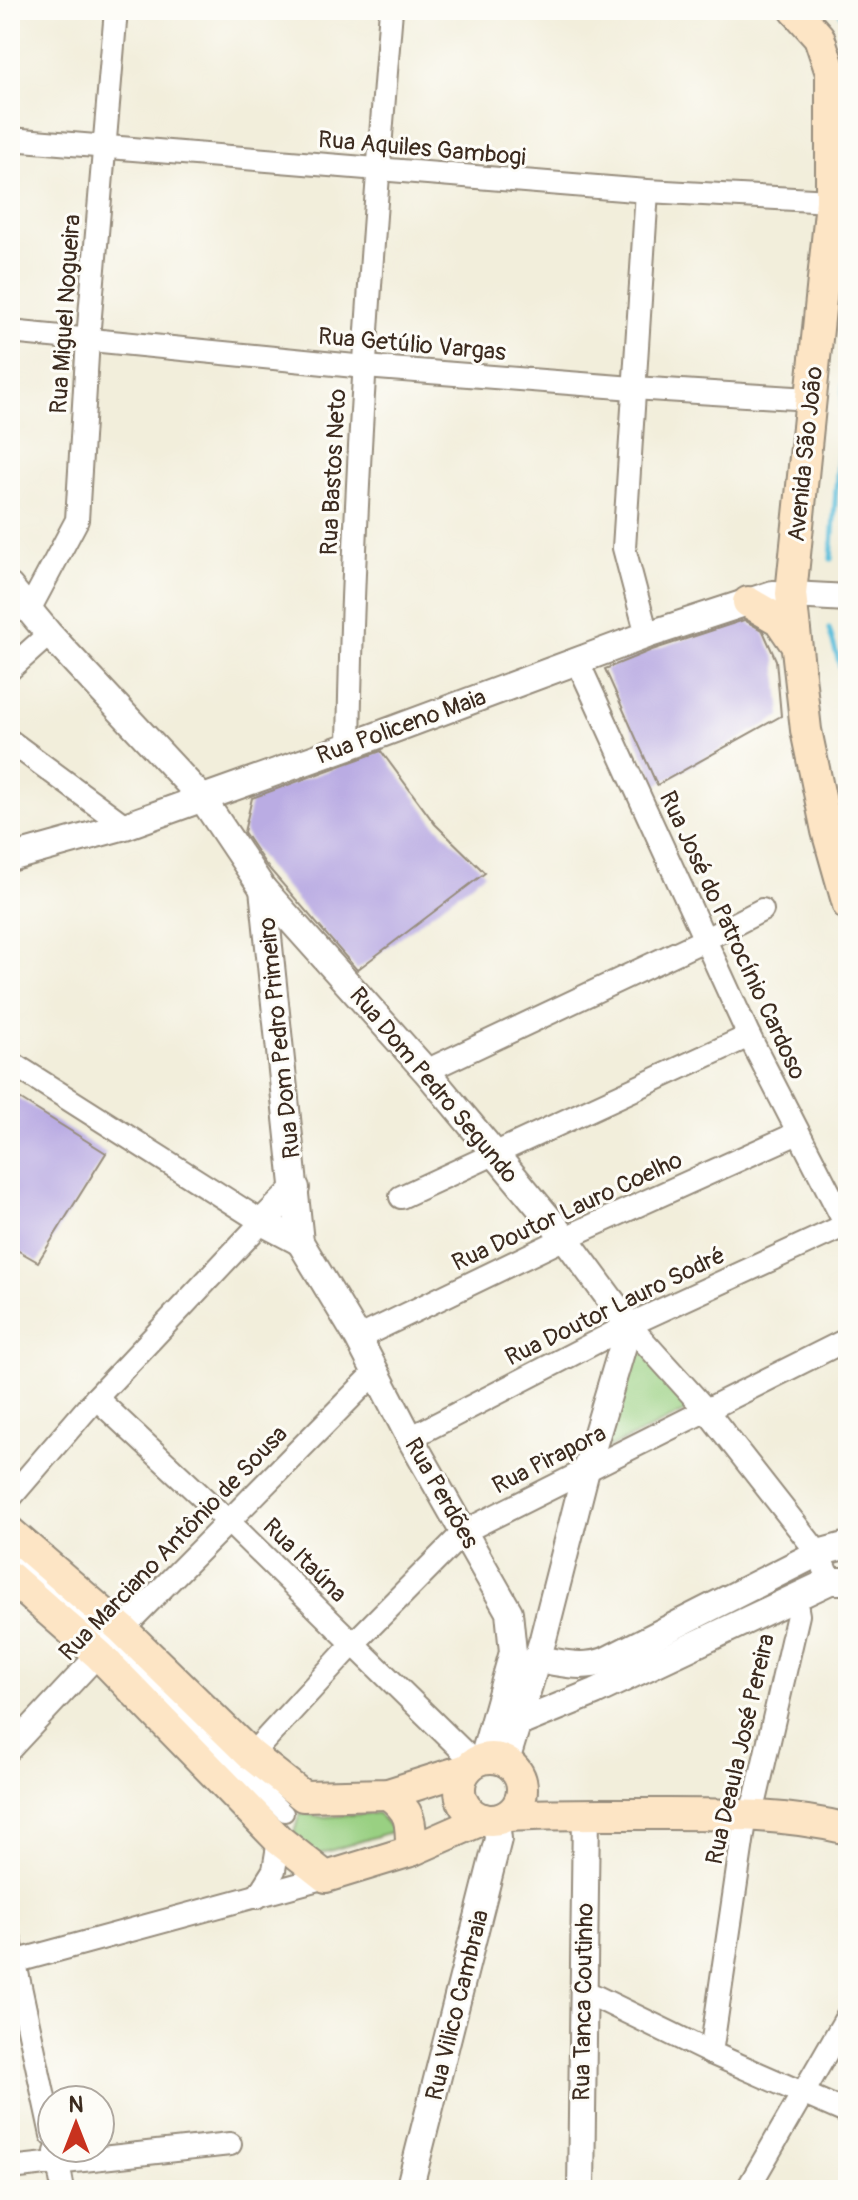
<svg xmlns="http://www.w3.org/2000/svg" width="858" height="2200" font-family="Pangolin,sans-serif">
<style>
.green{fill:#99d082;stroke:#6a7d50;stroke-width:2}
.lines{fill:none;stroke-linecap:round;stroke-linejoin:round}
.stream{stroke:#5ec0dc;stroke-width:5}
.building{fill:#baace3}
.pedestrian-casing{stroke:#968c7c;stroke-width:20}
.minor-casing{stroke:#968c7c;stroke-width:26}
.tertiary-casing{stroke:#968c7c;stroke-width:30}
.secondary-casing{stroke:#968c7c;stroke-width:34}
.pedestrian{stroke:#fff;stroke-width:16}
.minor{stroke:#fff;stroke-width:22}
.tertiary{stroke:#fff;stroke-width:26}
.secondary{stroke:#fde5c5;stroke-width:30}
.labels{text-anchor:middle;stroke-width:6;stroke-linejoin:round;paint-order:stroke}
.street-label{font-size:24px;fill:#3b2a1e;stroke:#fdfcf7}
</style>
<rect width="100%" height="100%" fill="#fdfcf7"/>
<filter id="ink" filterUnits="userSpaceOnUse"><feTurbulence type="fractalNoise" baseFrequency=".0125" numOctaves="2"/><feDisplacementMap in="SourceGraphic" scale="16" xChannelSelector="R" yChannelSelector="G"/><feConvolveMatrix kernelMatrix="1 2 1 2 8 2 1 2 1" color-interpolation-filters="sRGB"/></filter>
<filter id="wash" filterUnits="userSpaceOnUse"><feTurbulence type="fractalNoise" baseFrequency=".006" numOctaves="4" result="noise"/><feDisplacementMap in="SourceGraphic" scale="32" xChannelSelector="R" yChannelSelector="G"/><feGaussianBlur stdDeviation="1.8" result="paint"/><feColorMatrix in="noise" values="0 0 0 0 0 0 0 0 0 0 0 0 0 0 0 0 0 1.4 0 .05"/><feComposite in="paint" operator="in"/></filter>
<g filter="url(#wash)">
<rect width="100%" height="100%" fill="#f2eedb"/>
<g class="green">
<path d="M636 1342 694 1408 607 1449Z"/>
<path d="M300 1813 322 1817 378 1813 394 1831 313 1856 293 1836Z"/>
</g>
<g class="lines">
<g class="stream">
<path d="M839 10 848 28"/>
<path d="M831 559 848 322"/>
<path d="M829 629 848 692"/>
</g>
</g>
<g id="blocks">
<g class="building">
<path d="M744 620 763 631 776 660 781 716 657 785 605 669 652 650Z"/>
<path d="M381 751 435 824 485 873 357 970 266 865 244 832 252 798Z"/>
<path d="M10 1093 106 1153 38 1262 10 1246Z"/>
</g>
</g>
</g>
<g filter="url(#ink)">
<use href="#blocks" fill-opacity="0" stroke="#968c7c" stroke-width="2"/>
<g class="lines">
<defs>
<path id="pedestrian" d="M10 1552 128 1660 285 1813"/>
<g id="minor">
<path d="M10 139 647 191 831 201"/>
<path d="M647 191 624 548 647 635"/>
<path d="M10 332 365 367 633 388 811 399"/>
<path d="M29 610 77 520 88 339 116 10"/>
<path d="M577 660 749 1036 848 1229"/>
<path d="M10 669 49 634"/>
<path d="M10 741 125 826"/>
<path d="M349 746C353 500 371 255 391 10"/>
<path d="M10 1062 262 1222 96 1398 10 1498"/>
<path d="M426 1071 706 939 762 910"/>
<path d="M401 1197 749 1036"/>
<path d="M629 1325 706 1410 818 1553 830 1581"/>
<path d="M358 1338 565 1238 798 1133"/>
<path d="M96 1398 229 1522 475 1763"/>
<path d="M410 1438 629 1325 846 1225"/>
<path d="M10 1749 122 1629 374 1374"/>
<path d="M251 1755 353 1644 465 1531 848 1339"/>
<path d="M257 1897 274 1870 279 1840"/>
<path d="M10 1940 52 2135"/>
<path d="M10 1963 326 1877"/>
<path d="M582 1990 711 2053 848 2113"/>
<path d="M711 2053 744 1828 756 1797 798 1615 795 1598"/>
<path d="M56 2152 63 2190"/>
<path d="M10 2168 230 2144"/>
<path d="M747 2190 848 2015"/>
</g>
<g id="tertiary">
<path d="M10 587 49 634 202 798 263 889 426 1071 565 1238 629 1325 586 1470 543 1639 506 1761"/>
<path d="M10 858 125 826 349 746 647 635 748 602 773 594 848 598"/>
<path d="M263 889 300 1242 358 1338 410 1438 509 1612 513 1652 483 1759"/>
<path d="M296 1188 262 1222 300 1242"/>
<path d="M538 1659C560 1663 582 1669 605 1661L818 1553 848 1545"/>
<path d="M519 1723 595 1692 830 1581H848"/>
<path d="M409 2190 498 1839 496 1820"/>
<path d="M581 2190 586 1814"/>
</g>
<g id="secondary">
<path d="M795 10 819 37 831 73V201L791 594 806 730 827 831 848 905"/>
<path d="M748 602 779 620 794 642"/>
<path d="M10 1532 122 1629 251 1755 303 1796 388 1794 467 1769"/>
<path d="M10 1577 99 1655 279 1840 326 1877 411 1851 484 1819"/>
<circle cx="491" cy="1789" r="31"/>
<path d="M388 1794C412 1812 411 1822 411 1851"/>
<path d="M509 1816C556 1813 603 1814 651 1814 717 1814 783 1813 848 1829"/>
</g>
</defs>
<use href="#pedestrian" class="pedestrian-casing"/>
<use href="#minor" class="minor-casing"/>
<use href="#tertiary" class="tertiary-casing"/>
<use href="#secondary" class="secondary-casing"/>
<use href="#pedestrian" class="pedestrian"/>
<use href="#minor" class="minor"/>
<use href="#tertiary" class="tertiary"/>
<use href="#secondary" class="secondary"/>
</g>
</g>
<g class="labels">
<g class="street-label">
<text transform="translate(422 148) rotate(5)" y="8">Rua Aquiles Gambogi</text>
<text transform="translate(65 314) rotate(-86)" y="8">Rua Miguel Nogueira</text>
<text transform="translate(412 344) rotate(5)" y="8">Rua Getúlio Vargas</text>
<text transform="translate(805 454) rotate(-84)" y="8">Avenida São João</text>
<text transform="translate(333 472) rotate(-87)" y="8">Rua Bastos Neto</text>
<text transform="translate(401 726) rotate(-20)" y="8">Rua Policeno Maia</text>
<text transform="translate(733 935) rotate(65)" y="8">Rua José do Patrocínio Cardoso</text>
<text transform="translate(279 1038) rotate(-96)" y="8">Rua Dom Pedro Primeiro</text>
<text transform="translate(434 1085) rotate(50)" y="8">Rua Dom Pedro Segundo</text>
<text transform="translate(567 1211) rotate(-25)" y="8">Rua Doutor Lauro Coelho</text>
<text transform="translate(615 1306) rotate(-26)" y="8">Rua Doutor Lauro Sodré</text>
<text transform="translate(549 1459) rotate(-27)" y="8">Rua Pirapora</text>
<text transform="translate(442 1493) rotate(60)" y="8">Rua Perdões</text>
<text transform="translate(173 1543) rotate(-46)" y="8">Rua Marciano Antônio de Sousa</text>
<text transform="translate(305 1560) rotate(45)" y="8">Rua Itaúna</text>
<text transform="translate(740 1749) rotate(-77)" y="8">Rua Deaula José Pereira</text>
<text transform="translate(583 2002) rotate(-89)" y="8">Rua Tanca Coutinho</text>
<text transform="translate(457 2005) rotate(-76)" y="8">Rua Vilico Cambraia</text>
</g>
</g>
<rect width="858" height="2200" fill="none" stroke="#fdfcf7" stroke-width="40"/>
<g transform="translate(76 2124)"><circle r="38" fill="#fdfcf7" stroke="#afa8a0" stroke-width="2"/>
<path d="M0-6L14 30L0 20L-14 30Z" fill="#c8321e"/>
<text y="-12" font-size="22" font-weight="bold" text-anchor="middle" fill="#3b2a1e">N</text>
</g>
</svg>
